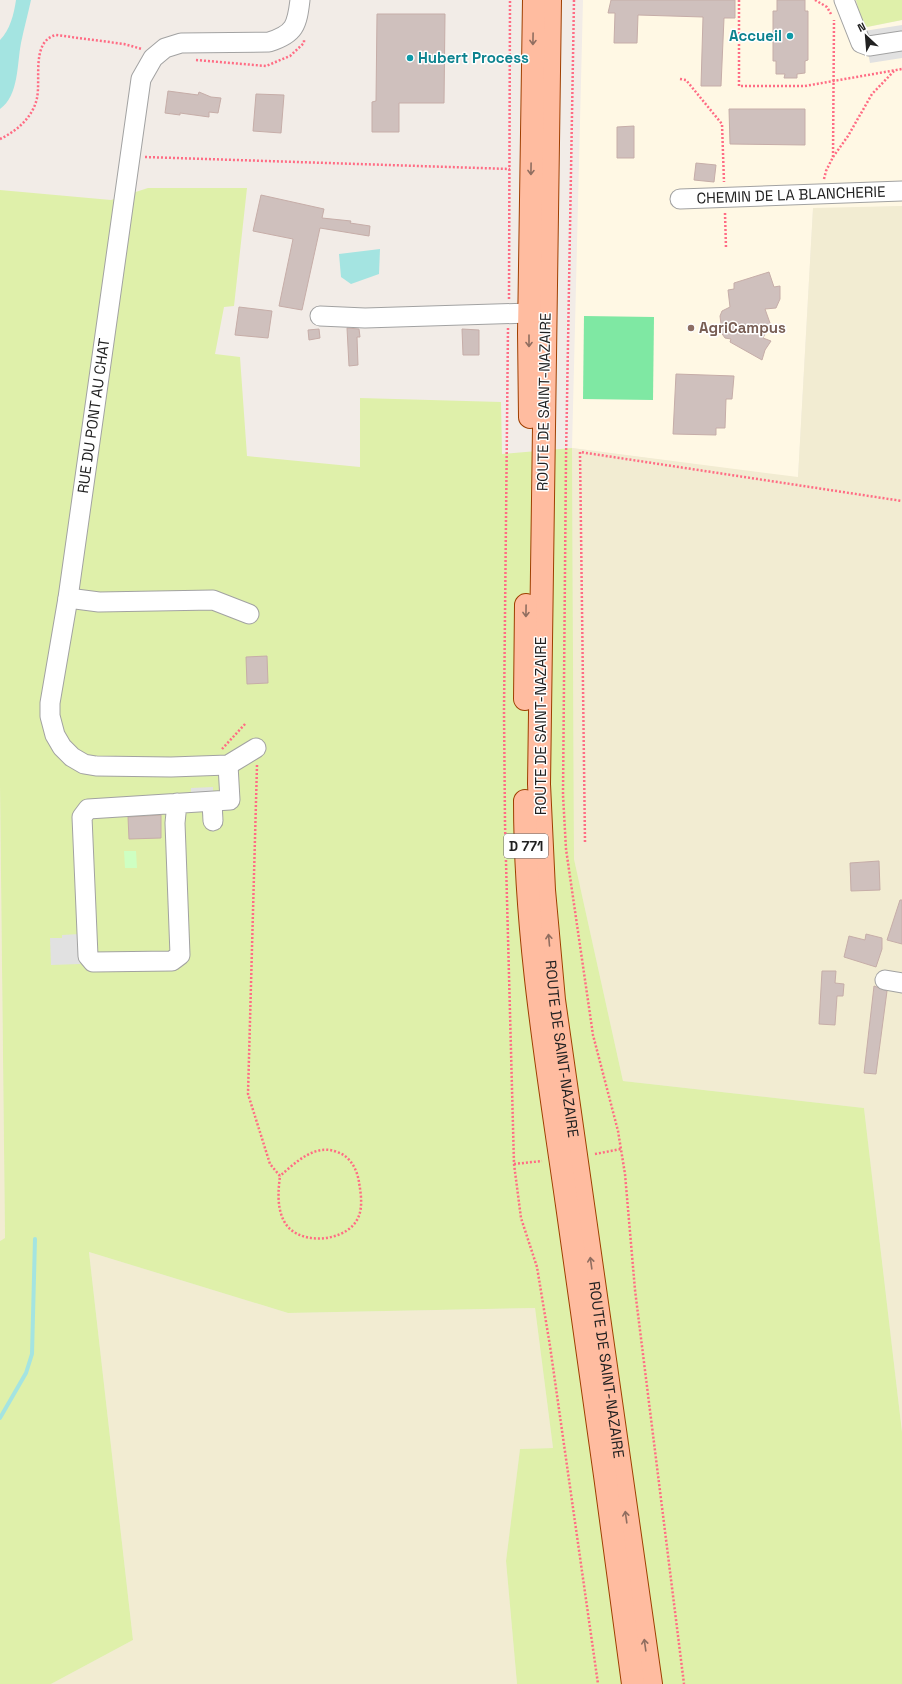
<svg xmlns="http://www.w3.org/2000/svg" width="902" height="1684" font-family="'Space Grotesk',sans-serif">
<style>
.education{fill:#fff8e4}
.farmland{fill:#f2ecd2}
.grass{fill:#dff0aa}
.park{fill:#ceffc2}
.pitch{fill:#7fe8a3}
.parking{fill:#e1e1e1}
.water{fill:#a4e4e1}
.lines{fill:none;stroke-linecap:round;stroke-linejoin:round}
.stream{stroke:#a4e4e1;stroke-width:4}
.building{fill:#cfc0bd;stroke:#c6ada8}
.minor-casing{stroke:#a2a2a2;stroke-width:21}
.major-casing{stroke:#9f3f00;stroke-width:24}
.path{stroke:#ff6c84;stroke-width:2.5;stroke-dasharray:2 2;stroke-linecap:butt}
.minor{stroke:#fff;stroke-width:19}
.major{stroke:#ffbca0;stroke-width:22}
.oneway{stroke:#906e60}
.culture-dot{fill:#0f9aa8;stroke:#fff;stroke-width:1.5}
.education-dot{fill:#8d6e63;stroke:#fff;stroke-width:1.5}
.labels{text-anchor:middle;stroke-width:3;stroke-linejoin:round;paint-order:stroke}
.shield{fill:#fff;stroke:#646464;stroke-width:1}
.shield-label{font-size:14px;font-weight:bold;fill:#212121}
.culture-label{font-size:15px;font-weight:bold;fill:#0d838f;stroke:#fff;text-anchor:end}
.street-label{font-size:15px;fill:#212121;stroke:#fff}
.education-label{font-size:15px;font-weight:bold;fill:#785e54;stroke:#fff;text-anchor:start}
</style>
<rect width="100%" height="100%" fill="#f2ece7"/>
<path class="education" d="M583 0H856L862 23 867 27 902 20V206L813 209 798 478 572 448Z"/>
<g class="farmland">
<path d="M902 206V1432L864 1108 623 1081 574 859 572 448 798 477 813 208Z"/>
<path d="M0 786 5 1238 0 1241Z"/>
<path d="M89 1252 288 1313 535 1308 553 1448 520 1449 506 1561 517 1684H51L133 1640Z"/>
</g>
<g class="grass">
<path d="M856 0H902V20L867 27 862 23Z"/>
<path d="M148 188H247L234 306 224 307 215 354 240 357 247 456 360 467V398L501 402 502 454 572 448 574 859 623 1081 864 1108 902 1432V1684H517L506 1561 520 1449 553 1448 535 1308 288 1313 89 1252 133 1640 51 1684H0V1241L5 1238 0 786V190L111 200Z"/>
</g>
<path class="park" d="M124 851H136L137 868H125Z"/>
<path class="pitch" d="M584 316 654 317 653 400 583 399Z"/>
<g class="parking">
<path d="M902 25V58L870 63 864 31Z"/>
<path d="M213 787V797L191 798V788Z"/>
<path d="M80 934V964L51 965 50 938H62V935Z"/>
</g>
<g class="water">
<path d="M16 0H31C28 14 24 28 21 43 17 63 19 96 0 109V40C10 30 14 14 16 0Z"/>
<path d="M380 249 379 274 351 284 341 277 339 254Z"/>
</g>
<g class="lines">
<path class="stream" d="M0 1418 26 1373 32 1354 35 1239"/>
</g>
<g class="building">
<path d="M611 0H735V18H724L721 86H701L703 17 638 15 637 43H614L615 13H608Z"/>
<path d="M777 0H805V11H808V60L805 61V73L797 74V78H784L785 74H776V61H773V11H777Z"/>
<path d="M377 14H445L444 103H399V132H372V102L376 101Z"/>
<path d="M168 91 198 95 199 92 211 97 221 98 218 113 209 112V117L180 113V115L165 113Z"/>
<path d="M256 94 284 95 281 133 253 131Z"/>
<path d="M729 109H805V145L730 144Z"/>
<path d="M634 126V158H617V127Z"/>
<path d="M696 163 716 165 714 182 694 180Z"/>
<path d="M261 195 324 209 322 218 351 221 350 223 370 226 369 236 320 228 302 310 279 306 293 239 253 231Z"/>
<path d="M769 272 774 287 780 286V299L776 308 765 309 770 323 763 338 771 341 765 350 762 360 730 342 731 339 725 338 720 331 719 325 721 324 720 316 722 311 730 307 728 290 734 289V283Z"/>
<path d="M239 307 272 311 268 338 235 335Z"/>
<path d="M347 328 359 329 360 337H357L358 365 349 366Z"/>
<path d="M319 329 320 338 309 340 308 330Z"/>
<path d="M462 329 479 330V355H463Z"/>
<path d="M676 374 734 376 732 399H726L725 428H716V435L673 434Z"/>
<path d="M267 656 268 683 247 684 246 657Z"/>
<path d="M161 815V838L129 839 128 817Z"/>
<path d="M879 861 880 890 851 891 850 863Z"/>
<path d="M900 900H902V944L887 940Z"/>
<path d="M866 934 882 938V949L876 967 844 957 849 936 865 940Z"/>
<path d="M822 971H836L835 983 844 984 843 996H837L835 1025 819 1024Z"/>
<path d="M874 986 887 991 876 1074 864 1073Z"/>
</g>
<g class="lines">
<defs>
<g id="minor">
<path d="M844 0 861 43 869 46 902 41"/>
<path id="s1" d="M680 199 902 191"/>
<path d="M320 316 365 318 529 313"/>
<path d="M68 598 99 602 213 600 249 614"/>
<path id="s2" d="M256 748 228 765 171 767 96 766 84 764 72 757 62 747 55 735 50 716V703L68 598 141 79 153 58 165 48 181 43 269 42C295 34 297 25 300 0"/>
<path d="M212 802 213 821"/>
<path d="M177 803 175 823 180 955 172 961 93 962 88 956 82 817 88 809 230 800 228 765"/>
<path d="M885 980 902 983"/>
</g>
<g id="major">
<path id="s3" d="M550 0 539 784 544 890 554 1000 651 1684"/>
<path d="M530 417 529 333 534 0"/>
<path d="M525 699 526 605"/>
<path d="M525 801C525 937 548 1071 567 1205 590 1365 612 1524 633 1684"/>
</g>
</defs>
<use href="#minor" class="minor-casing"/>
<use href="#major" class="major-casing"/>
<g class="path">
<path d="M574 0 566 458 563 795 566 849 593 1035 618 1131 625 1174 635 1290 684 1684"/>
<path d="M739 0V86H805L902 69"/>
<path d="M815 0 827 7 831 14"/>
<path d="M196 60 266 66 290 56 304 43V40"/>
<path d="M680 79 686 80 722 124 724 182"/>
<path d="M0 139C17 131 33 117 37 98 41 79 31 41 56 35L124 44 142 49"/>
<path d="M145 157 510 169"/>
<path d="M833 157 848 136 872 94 895 70"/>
<path d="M824 179 826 171 833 157 834 20"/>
<path d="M725 213 726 248"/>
<path d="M509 299 510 0"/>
<path d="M508 328 504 711 505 824 514 1164 521 1218 537 1267 550 1346 598 1684"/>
<path d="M222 749 246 723"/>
<path d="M257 765 248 1094 270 1164 280 1176C278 1191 277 1208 284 1221 296 1245 340 1243 355 1223 364 1211 361 1195 359 1182 357 1169 350 1156 337 1152 315 1143 295 1163 280 1176"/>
<path d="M585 842 580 452 902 501"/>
<path d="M595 1154 621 1149"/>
<path d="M514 1164 542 1161"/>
</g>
<use href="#minor" class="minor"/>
<use href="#major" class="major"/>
</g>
<defs><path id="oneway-shaft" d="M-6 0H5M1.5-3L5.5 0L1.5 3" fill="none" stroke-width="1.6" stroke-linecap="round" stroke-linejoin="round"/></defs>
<g class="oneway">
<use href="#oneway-shaft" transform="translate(533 39) rotate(91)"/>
<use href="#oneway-shaft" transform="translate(531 169) rotate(91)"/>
<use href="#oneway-shaft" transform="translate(529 341) rotate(90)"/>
<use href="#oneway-shaft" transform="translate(526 611) rotate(91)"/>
<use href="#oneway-shaft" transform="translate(549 940) rotate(-95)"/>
<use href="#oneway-shaft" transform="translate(591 1263) rotate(-98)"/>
<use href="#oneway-shaft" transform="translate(626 1517) rotate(-98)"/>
<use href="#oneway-shaft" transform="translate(645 1645) rotate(-98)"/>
</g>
<g class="culture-dot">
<circle cx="790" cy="36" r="4"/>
<circle cx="410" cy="58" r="4"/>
</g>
<circle class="education-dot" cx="691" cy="328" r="4"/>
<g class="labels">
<rect class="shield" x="504" y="834" width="44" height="24" rx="3"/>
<g class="shield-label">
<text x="526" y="851">D 771</text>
</g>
<g class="culture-label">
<text x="782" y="41">Accueil</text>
<text x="418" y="63" text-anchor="start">Hubert Process</text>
</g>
<g class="street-label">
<text dy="5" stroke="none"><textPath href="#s1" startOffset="111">CHEMIN DE LA BLANCHERIE</textPath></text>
<text transform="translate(544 402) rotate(-89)" y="5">ROUTE DE SAINT-NAZAIRE</text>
<text dy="5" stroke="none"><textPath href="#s2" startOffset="542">RUE DU PONT AU CHAT</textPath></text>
<text transform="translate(541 726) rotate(-90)" y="5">ROUTE DE SAINT-NAZAIRE</text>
<text dy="5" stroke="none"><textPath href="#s3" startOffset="1050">ROUTE DE SAINT-NAZAIRE</textPath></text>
<text dy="5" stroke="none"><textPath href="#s3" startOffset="1374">ROUTE DE SAINT-NAZAIRE</textPath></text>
</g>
<g class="education-label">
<text x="699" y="333">AgriCampus</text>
</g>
</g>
<g transform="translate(866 36) rotate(334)" stroke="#ffffff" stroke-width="3" paint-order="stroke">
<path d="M0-3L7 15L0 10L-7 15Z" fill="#212121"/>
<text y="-6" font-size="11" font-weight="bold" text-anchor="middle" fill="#212121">N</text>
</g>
</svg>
